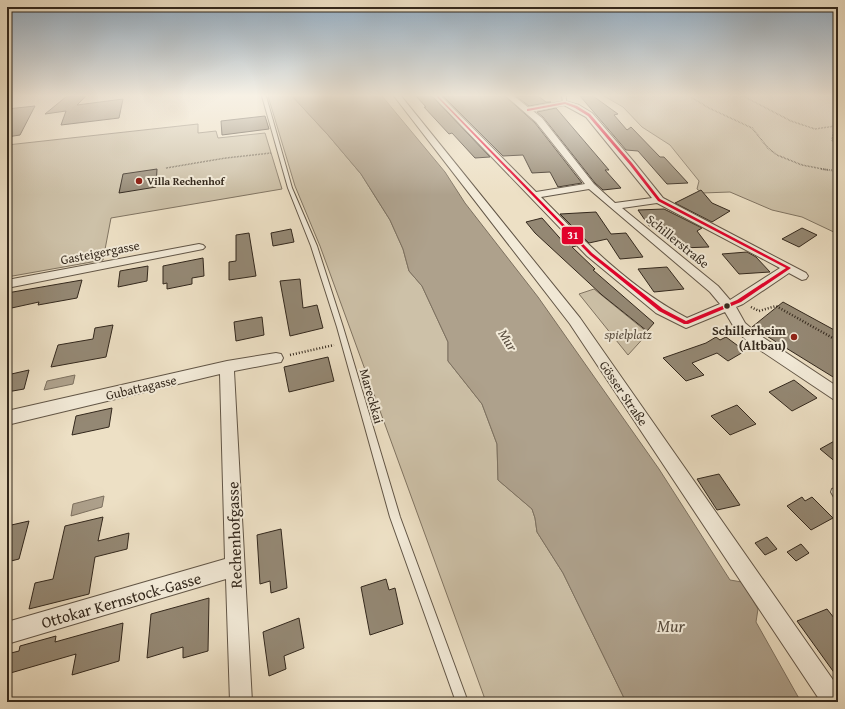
<svg xmlns="http://www.w3.org/2000/svg" width="845" height="709" font-family="'Gentium Book Plus',serif">
<style>
.green{fill:#cdc1a8;stroke:#807462}
.water{fill:#aea18c;stroke:#7d7160}
.building{fill:#948874;stroke:#33281d}
.lines{fill:none;stroke-linecap:round;stroke-linejoin:round}
.lane-casing{stroke:#625647;stroke-width:2}
.street-casing{stroke:#625647;stroke-width:2}
.path-far2{stroke:#33281d;stroke-width:1.5;stroke-dasharray:0.5 1;stroke-linecap:butt}
.path-far1{stroke:#33281d;stroke-width:2;stroke-dasharray:0.5 1.5;stroke-linecap:butt}
.path{stroke:#33281d;stroke-width:2.5;stroke-dasharray:1 2;stroke-linecap:butt}
.lane{fill:#f3ebd9;fill-rule:evenodd}
.street{fill:#f3ebd9;fill-rule:evenodd}
.bus-1-casing{stroke:#f3ebd9;stroke-width:3}
.bus-1{fill:#e4002b;fill-rule:evenodd}
.poi-dot{fill:#8f2418;stroke:#f3ebd9;stroke-width:1.5}
.bus-dot{fill:#33281d;stroke:#f3ebd9;stroke-width:1.5}
.labels{text-anchor:middle;stroke-width:4;stroke-linejoin:round;paint-order:stroke}
.far-poi-label{font-size:11px;font-weight:bold;fill:#33281d;stroke:#f3ebd9;text-anchor:start}
.street-label{font-size:13px;fill:#33281d;stroke:#f3ebd9}
.poi-label{font-size:13px;font-weight:bold;fill:#33281d;stroke:#f3ebd9;text-anchor:end}
.park-label{font-size:13px;font-style:italic;fill:#5a4e40;stroke:#f3ebd9}
.water-label{font-size:14px;font-style:italic;fill:#584c3e;stroke:#f3ebd9}
.near-street-label{font-size:16px;fill:#33281d;stroke:#f3ebd9}
.near-water-label{font-size:17px;font-style:italic;fill:#584c3e;stroke:#f3ebd9}
.line-badge{stroke:#f3ebd9;stroke-width:1.5}
.badge-label{font-size:11px;text-anchor:middle;font-weight:bold;fill:#fff}
</style>
<rect width="100%" height="100%" fill="#ede0c5"/>
<filter id="stains"><feTurbulence type="fractalNoise" baseFrequency=".005" numOctaves="4"/><feColorMatrix values="0 0 0 0 .2 0 0 0 0 .09 0 0 0 0 .02 0 0 0 .5 -.17"/></filter>
<radialGradient id="worn" r=".72"><stop offset=".6" stop-color="#630" stop-opacity="0"/><stop offset="1" stop-color="#630" stop-opacity=".3"/></radialGradient>
<g class="green">
<path d="M268 96H292L328 135 361 174 390 220 403 249 409 271 422 286 448 342V361L482 404 497 444 498 480 532 509 535 518 537 532 563 573 626 702H486L320 246 295 186Z"/>
<path d="M604 96H838V234L802 217 772 210 730 192 702 193 697 189 699 181 670 145 642 127 623 107Z"/>
<path d="M198 124V133L216 131 218 138 265 133 282 189 111 218 103 260 7 277V145Z"/>
<path d="M594 289 648 333 628 355 579 294Z"/>
</g>
<g class="water">
<path d="M292 96H382L445 172 465 203 538 297 659 469 730 580 742 582 758 609 756 622 801 702H626L563 573 537 532 535 518 532 509 498 480 497 444 482 404 448 361V342L422 286 409 271 403 249 390 220 361 174 328 135Z"/>
<path d="M75 375 73 384 44 390 47 381Z"/>
<path d="M104 496 102 507 71 516 73 504Z"/>
</g>
<g class="building">
<path d="M67 96H86L77 105 123 99 119 118 61 125 66 111 45 114Z"/>
<path d="M416 96H432L490 157 475 158 452 133 449 134 424 107H426Z"/>
<path d="M443 96H505L535 123 582 183 558 187 550 172 532 173 523 155 503 156Z"/>
<path d="M516 96H538L546 102H551L529 106Z"/>
<path d="M580 96H593L618 114 614 115 627 130 631 127 660 157H664L688 183 667 184 638 151 626 150Z"/>
<path d="M35 106 20 135 7 137V109Z"/>
<path d="M556 108 609 170H605L621 188 603 190 595 183 543 117 537 112Z"/>
<path d="M265 116 269 129 222 135 221 121Z"/>
<path d="M157 169 156 187 119 193 123 174Z"/>
<path d="M701 190 712 203 730 211 712 222 675 203Z"/>
<path d="M664 209 702 228 697 231 709 247 680 248 664 226H649L638 210Z"/>
<path d="M596 212 611 234 626 233 643 257 620 259 607 239 589 243 560 214Z"/>
<path d="M542 218 566 245 568 244 570 246 564 234 576 246 572 247 595 269 593 270 654 323 647 331 602 295 535 233 526 222Z"/>
<path d="M802 228 817 235 799 247 782 239Z"/>
<path d="M291 229 294 242 273 246 271 233Z"/>
<path d="M249 233 256 276 229 280V262L236 261V235Z"/>
<path d="M747 252 756 257 770 272 739 274 722 254Z"/>
<path d="M203 258 204 276 192 278V284L167 289V283L163 284V266Z"/>
<path d="M148 266 147 281 118 287 120 271Z"/>
<path d="M667 267 684 289 654 292 638 269Z"/>
<path d="M300 279 303 308 317 305 323 328 290 336 280 281Z"/>
<path d="M82 280 77 298 38 305 39 302 7 309V293Z"/>
<path d="M783 302 838 332V380L752 327Z"/>
<path d="M262 317 264 335 236 341 234 322Z"/>
<path d="M113 325 106 357 51 367 58 345 93 339 95 328Z"/>
<path d="M716 337 720 340 726 337 745 351 728 361 717 353 692 363 704 375 686 381 663 358 706 343Z"/>
<path d="M328 357 334 381 289 392 284 367Z"/>
<path d="M29 370 24 389 7 392V375Z"/>
<path d="M794 380 817 398 792 411 769 392Z"/>
<path d="M737 405 756 424 730 435 711 416Z"/>
<path d="M112 408 109 427 72 435 76 416Z"/>
<path d="M838 439V464L820 449Z"/>
<path d="M719 474 740 505 717 510 697 479Z"/>
<path d="M802 497 805 501 812 497 833 518 811 530 787 506Z"/>
<path d="M103 517 98 541 129 533 127 549 95 557 89 594 29 609 35 583 53 579 65 526Z"/>
<path d="M29 521 19 559 7 562V526Z"/>
<path d="M281 529 287 588 271 593 270 581 260 584 257 535Z"/>
<path d="M767 537 777 549 765 555 755 543Z"/>
<path d="M801 544 809 553 796 561 787 552Z"/>
<path d="M386 579 389 590 395 588 403 624 370 635 361 587Z"/>
<path d="M209 598 208 651 183 658V647L147 658 151 614Z"/>
<path d="M827 609 838 623V678L797 621Z"/>
<path d="M299 618 304 648 284 656 286 669 269 676 263 632Z"/>
<path d="M123 623 119 661 72 675 76 654 7 674V654L19 651 20 646 56 636 55 642Z"/>
</g>
<g class="lines">
<defs>
<g id="lane">
<path d="M262 96H266L292 188 317 246 343 327 400 517 468 702H456L390 517 337 327 311 246 288 188Z"/>
<path d="M562 96H566V104L563 103Z"/>
<path d="M835 488 838 489V500L835 499 831 492 832 489Z"/>
</g>
<g id="street">
<path d="M394 96H401L580 318 838 687V702H821L570 324Z"/>
<path d="M433 96H441L536 192 585 184 536 122 506 96H514L529 108 565 101 579 105 592 113 634 162 663 198 806 273 808 276 806 279 802 280 789 273 743 304 736 307 745 323 758 334 838 387V401L833 399 748 342 735 329 725 312 686 328 656 313 587 256ZM564 105 586 117 652 198 615 203 594 184 542 118 533 111ZM589 189 710 292 720 304 687 318C631 289 584 241 541 197ZM657 203 780 268 730 300 718 286 622 208Z"/>
<path d="M199 244 203 245 205 247 203 249 7 288V280Z"/>
<path d="M276 353 281 354 283 358 281 362 234 371 252 702H230L226 579 7 644V622L225 559 220 374 7 425V411L227 361Z"/>
</g>
</defs>
<use href="#lane" class="lane-casing"/>
<use href="#street" class="street-casing"/>
<g class="path-far2">
<path d="M689 96 709 108 752 128 768 148 777 155 802 165 828 170"/>
<path d="M743 96 791 121 815 129 835 126 832 140 838 146"/>
<path d="M166 168 226 158 271 153"/>
</g>
<path class="path-far1" d="M821 169 838 171"/>
<g class="path">
<path d="M751 307 759 311 776 306 838 341"/>
<path d="M290 355 334 345"/>
</g>
<use href="#lane" class="lane"/>
<use href="#street" class="street"/>
<defs>
<path id="bus-1" d="M436 96H438L592 253 663 309 686 321 737 300 786 268 658 201 630 165 588 116 575 108 565 104 528 111H527V109L565 102 577 106 590 114 632 163 660 199 791 268 741 302 688 324H684L659 311 590 255Z"/>
</defs>
<use href="#bus-1" class="bus-1-casing"/>
<use href="#bus-1" class="bus-1"/>
</g>
<linearGradient id="sky" x2="0" y2="1"><stop stop-color="#91acc3"/><stop offset="0.49" stop-color="#f7f1e5"/><stop offset="1" stop-color="#f7f1e5" stop-opacity="0"/></linearGradient>
<rect width="845" height="195" fill="url(#sky)"/>
<g class="poi-dot">
<circle cx="139" cy="181" r="4"/>
<circle cx="794" cy="337" r="4"/>
</g>
<circle class="bus-dot" cx="727" cy="306" r="3.5"/>
<g class="labels">
<g class="far-poi-label">
<text x="147" y="185">Villa Rechenhof</text>
</g>
<g class="street-label">
<text transform="translate(678 241) rotate(39)" y="5">Schillerstraße</text>
<text transform="translate(100 252) rotate(-11)" y="5">Gasteigergasse</text>
<text transform="translate(141 387) rotate(-13)" y="5">Gubattagasse</text>
<text transform="translate(624 393) rotate(56)" y="5">Gösser Straße</text>
<text transform="translate(372 396) rotate(74)" y="5">Mareckkai</text>
</g>
<g class="poi-label">
<text x="786" y="335">Schillerheim<tspan x="786" dy="15">(Altbau)</tspan></text>
</g>
<g class="park-label">
<text x="628" y="339">spielplatz</text>
</g>
<g class="water-label">
<text transform="translate(508 340) rotate(58)" y="5">Mur</text>
</g>
<g class="near-street-label">
<text transform="translate(234 535) rotate(-92)" y="6">Rechenhofgasse</text>
<text transform="translate(121 600) rotate(-16)" y="6">Ottokar Kernstock-Gasse</text>
</g>
<g class="near-water-label">
<text x="671" y="632">Mur</text>
</g>
</g>
<rect class="line-badge" x="561" y="226" width="23" height="19" rx="4" fill="#e4002b"/>
<g class="badge-label">
<text x="573" y="239">31</text>
</g>
<rect width="845" height="709" fill="none" stroke="#ede0c5" stroke-width="24"/>
<rect x="8" y="8" width="829" height="693" fill="none" stroke="#33281d" stroke-width="2"/>
<rect x="12" y="12" width="821" height="685" fill="none" stroke="#33281d"/>
<rect width="100%" height="100%" filter="url(#stains)"/>
<rect width="100%" height="100%" fill="url(#worn)"/>
</svg>
